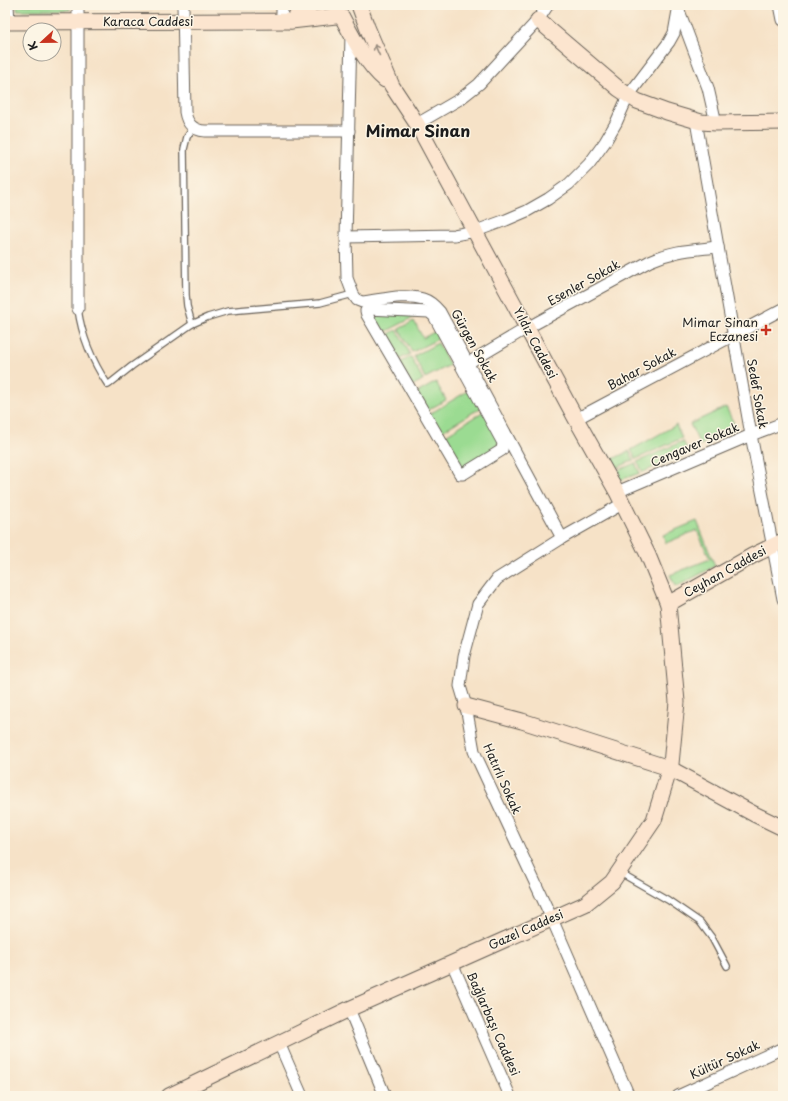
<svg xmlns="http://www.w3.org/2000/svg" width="788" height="1101" font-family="'Playpen Sans',sans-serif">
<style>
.green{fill:#9bdb92;stroke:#5c7c57}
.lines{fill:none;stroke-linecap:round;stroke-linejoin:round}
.lane-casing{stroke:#686158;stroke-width:8}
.street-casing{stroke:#686158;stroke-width:13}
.secondary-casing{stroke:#686158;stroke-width:17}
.lane{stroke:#fff;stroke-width:5.5}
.street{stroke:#fff;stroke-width:11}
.secondary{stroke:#fce5cf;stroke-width:15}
.oneway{stroke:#978b7e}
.poi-dot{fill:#c8321e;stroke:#fcf5e5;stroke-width:1.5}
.labels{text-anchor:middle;stroke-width:3;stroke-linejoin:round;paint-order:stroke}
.street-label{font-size:12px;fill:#1c1c1c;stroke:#fcf5e5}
.poi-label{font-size:12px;fill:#1c1c1c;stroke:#fcf5e5;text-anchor:end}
.district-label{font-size:16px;font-weight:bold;fill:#1c1c1c;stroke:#fcf5e5}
</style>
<rect width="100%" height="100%" fill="#fcf5e5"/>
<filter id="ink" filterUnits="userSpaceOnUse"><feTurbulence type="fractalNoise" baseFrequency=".025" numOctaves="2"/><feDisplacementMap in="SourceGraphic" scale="8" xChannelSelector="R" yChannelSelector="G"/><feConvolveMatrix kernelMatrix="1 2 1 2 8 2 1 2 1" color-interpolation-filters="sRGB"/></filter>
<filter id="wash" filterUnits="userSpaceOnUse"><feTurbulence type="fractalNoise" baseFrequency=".012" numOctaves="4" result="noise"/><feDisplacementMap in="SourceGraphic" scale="16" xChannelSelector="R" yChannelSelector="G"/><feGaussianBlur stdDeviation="0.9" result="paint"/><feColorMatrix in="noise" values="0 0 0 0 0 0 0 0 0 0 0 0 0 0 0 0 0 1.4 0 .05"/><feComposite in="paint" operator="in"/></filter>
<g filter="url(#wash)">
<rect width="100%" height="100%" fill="#f6e2c7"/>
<g class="green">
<rect x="17" y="5" width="53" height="5"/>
<path d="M369 311 420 314 381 334Z"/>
<path d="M428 317 444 336 412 352 399 329 414 321 423 338 436 331Z"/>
<path d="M397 330 410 354 396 361 382 337Z"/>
<path d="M438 343 450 365 425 378 414 356Z"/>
<path d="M411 357 423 380 411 386 397 364Z"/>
<path d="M436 382 446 400 426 411 415 394Z"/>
<path d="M471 389 482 407 439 433 428 415Z"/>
<path d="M726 407 736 428 700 445 690 424Z"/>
<path d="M484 411 501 441 497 444 498 447 462 472 441 438Z"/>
<path d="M676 425 682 438 636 459 631 450Z"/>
<path d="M683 441 689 453 643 472 637 462Z"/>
<path d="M629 451 634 460 614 469 609 461Z"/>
<path d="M635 463 640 473 620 480 615 472Z"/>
<path d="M697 521 715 566 678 586H675L670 575 710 559 697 530 666 543 663 535Z"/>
</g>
</g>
<g filter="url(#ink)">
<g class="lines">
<defs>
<g id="lane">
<path d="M78 309C82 338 92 361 108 385L132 366 192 324 208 317 228 311 320 303 353 294"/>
<path d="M192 324 187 306 186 295 184 149 187 137 193 128"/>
<path d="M619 872 668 900 700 922 712 938 727 966"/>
</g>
<g id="street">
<path d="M8 5 9 22"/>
<path d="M78 5V309"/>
<path d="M183 5 185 112C187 124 193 130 205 131H349"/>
<path d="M282 5V21"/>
<path d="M780 5 783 20"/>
<path d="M678 8 708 88 716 123"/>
<path d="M351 35 346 237 347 278 353 294 357 300 362 302C381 300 404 293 423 299 430 301 435 306 440 312L562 538"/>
<path d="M696 121 751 435 783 599"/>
<path d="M417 124 460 99 479 84 538 20 548 5"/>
<path d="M346 237 454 235 476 231 506 220 527 211 548 199 569 184 589 164 605 142 616 123 628 96 669 42 674 33 679 5"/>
<path d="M369 309 429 312 434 316 503 443 502 450 463 474H460L367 315 366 311Z"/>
<path d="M463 366 527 328 650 261C674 250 692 250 718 247"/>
<path d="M576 419 783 309"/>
<path d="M617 492 751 435 783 423"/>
<path d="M622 504 562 538 497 579 478 604 464 656 460 686 466 706 474 751 477 758 552 919 629 1096"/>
<path d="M452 963 510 1096"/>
<path d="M349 1009 385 1096"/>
<path d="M279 1043 302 1096"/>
<path d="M678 1096 783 1048"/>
</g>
<g id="secondary">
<path d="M342 17C353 38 367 65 385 80"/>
<path d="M538 20 619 89 637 101 667 112 701 122 716 123 783 122"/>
<path d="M291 21 309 5"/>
<path d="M5 22 291 21 336 16"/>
<path d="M668 604 752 556 783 541"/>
<path d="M466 706 522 721 669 768 754 814 783 828"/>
<path d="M169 1096 349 1009 585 904 612 882 654 820 671 764 677 702 668 604 648 555 617 492 576 419 417 124 392 86 367 27 360 8"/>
</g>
</defs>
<use href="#lane" class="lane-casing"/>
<use href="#street" class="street-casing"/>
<use href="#secondary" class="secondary-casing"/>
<use href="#lane" class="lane"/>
<use href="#street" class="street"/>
<use href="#secondary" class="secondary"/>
</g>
<defs><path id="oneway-shaft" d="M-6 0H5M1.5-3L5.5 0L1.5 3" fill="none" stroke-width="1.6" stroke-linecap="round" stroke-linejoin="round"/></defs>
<use class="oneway" href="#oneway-shaft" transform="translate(377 50) rotate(-114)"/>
</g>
<path class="poi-dot" d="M764 324h4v4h4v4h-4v4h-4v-4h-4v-4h4z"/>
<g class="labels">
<g class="street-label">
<text x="148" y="26">Karaca Caddesi</text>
<text transform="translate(584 283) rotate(-29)" y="4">Esenler Sokak</text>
<text transform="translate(535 343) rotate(62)" y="4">Yıldız Caddesi</text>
<text transform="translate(474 346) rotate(61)" y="4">Gürgen Sokak</text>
<text transform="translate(642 369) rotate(-28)" y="4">Bahar Sokak</text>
<text transform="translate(757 394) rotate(80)" y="4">Sedef Sokak</text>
<text transform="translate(695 445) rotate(-23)" y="4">Cengaver Sokak</text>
<text transform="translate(725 572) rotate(-29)" y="4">Ceyhan Caddesi</text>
<text transform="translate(502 779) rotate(66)" y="4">Hatırlı Sokak</text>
<text transform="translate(526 930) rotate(-24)" y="4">Gazel Caddesi</text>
<text transform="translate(493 1024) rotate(66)" y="4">Bağlarbaşı Caddesi</text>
<text transform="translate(725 1060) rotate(-25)" y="4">Kültür Sokak</text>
</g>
<g class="poi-label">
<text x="758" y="327">Mimar Sinan<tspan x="758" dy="14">Eczanesi</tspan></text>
</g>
<g class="district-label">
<text x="418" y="137">Mimar Sinan</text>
</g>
</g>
<rect width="788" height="1101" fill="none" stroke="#fcf5e5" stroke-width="20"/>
<g transform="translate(42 42) rotate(248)"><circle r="19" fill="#fcf5e5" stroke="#a29e95"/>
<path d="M0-3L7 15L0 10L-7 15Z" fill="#c8321e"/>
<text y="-6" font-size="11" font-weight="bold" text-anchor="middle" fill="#1c1c1c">K</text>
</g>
</svg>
